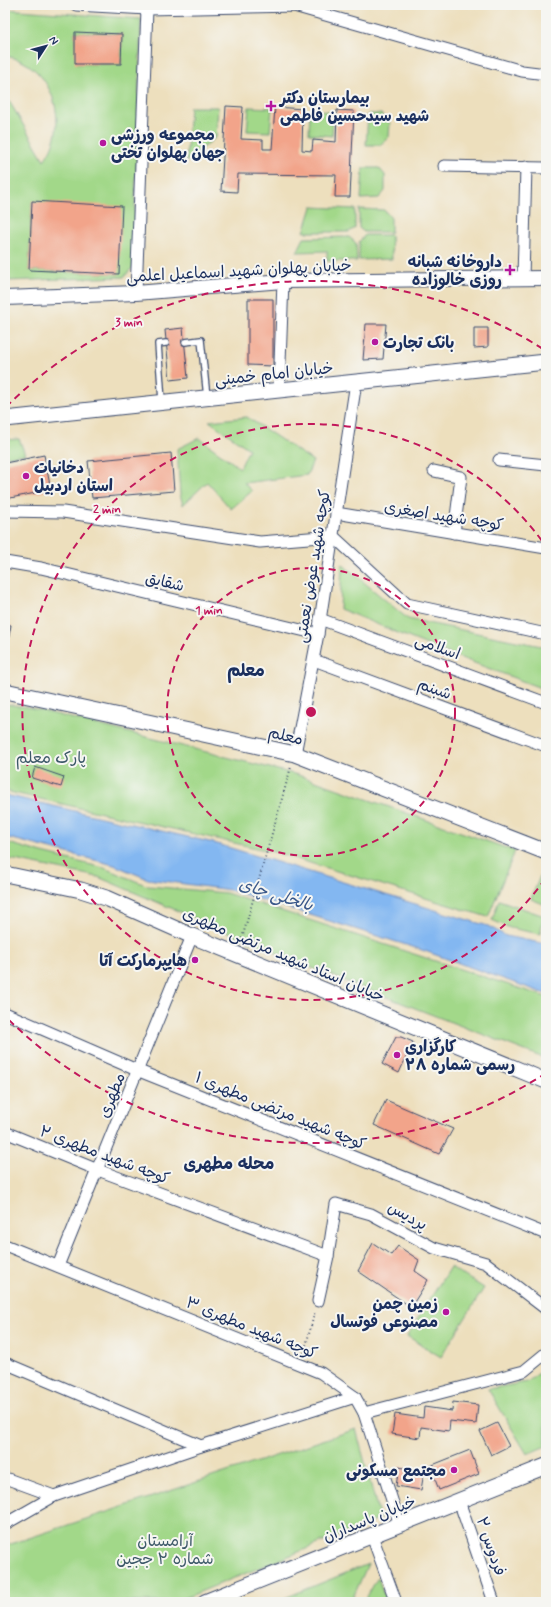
<svg xmlns="http://www.w3.org/2000/svg" width="551" height="1607" font-family="Mynerve,'Playpen Sans Arabic',sans-serif">
<style>
.green{fill:#a2d889;stroke:#5e8474;fill-rule:evenodd}
.water{fill:#83b7f1;stroke:#4f73a8}
.building{fill:#f2a48a}
.lines{fill:none;stroke-linecap:round;stroke-linejoin:round}
.service-casing{stroke:#3a496c;stroke-width:8}
.minor-casing{stroke:#3a496c;stroke-width:13}
.tertiary-casing{stroke:#3a496c;stroke-width:16}
.secondary-casing{stroke:#3a496c;stroke-width:17}
.path{stroke:#3a496c;stroke-width:2;stroke-dasharray:1 3;stroke-linecap:butt}
.service{stroke:#fff;stroke-width:5.5}
.minor{stroke:#fff;stroke-width:11}
.tertiary{stroke:#fff;stroke-width:14}
.secondary{stroke:#fff;stroke-width:15}
.ring{fill:none;stroke:#c2185b;stroke-width:2;stroke-dasharray:7 5}
.poi-dot{fill:#b5179e;stroke:#f6f6f2;stroke-width:1.5}
.labels{text-anchor:middle;stroke-width:4;stroke-linejoin:round;paint-order:stroke}
.poi-label{font-size:16px;font-weight:bold;fill:#1b2f5e;stroke:#f6f6f2;text-anchor:start}
.street-label{font-size:16px;fill:#1b2f5e;stroke:#f6f6f2}
.park-label{font-size:16px;fill:#3d5969;stroke:#f6f6f2}
.neighbourhood-label{font-size:17px;font-weight:bold;fill:#1b2f5e;stroke:#f6f6f2}
.water-label{font-size:17px;font-style:italic;fill:#3a588a;stroke:#f6f6f2}
.centre{fill:#c2185b;stroke:#f6f6f2;stroke-width:2}
.ring-label{font-size:12px;text-anchor:middle;font-weight:bold;fill:#c2185b;stroke:#f6f6f2;stroke-width:4;stroke-linejoin:round;paint-order:stroke}
</style>
<rect width="100%" height="100%" fill="#f6f6f2"/>
<filter id="ink" filterUnits="userSpaceOnUse"><feTurbulence type="fractalNoise" baseFrequency=".025" numOctaves="2"/><feDisplacementMap in="SourceGraphic" scale="8" xChannelSelector="R" yChannelSelector="G"/><feConvolveMatrix kernelMatrix="1 2 1 2 8 2 1 2 1" color-interpolation-filters="sRGB"/></filter>
<filter id="wash" filterUnits="userSpaceOnUse"><feTurbulence type="fractalNoise" baseFrequency=".012" numOctaves="4" result="noise"/><feDisplacementMap in="SourceGraphic" scale="16" xChannelSelector="R" yChannelSelector="G"/><feGaussianBlur stdDeviation="0.9" result="paint"/><feColorMatrix in="noise" values="0 0 0 0 0 0 0 0 0 0 0 0 0 0 0 0 0 1.4 0 .05"/><feComposite in="paint" operator="in"/></filter>
<g filter="url(#wash)">
<rect width="100%" height="100%" fill="#eddfbd"/>
<g class="green">
<path d="M5 9 141 19 133 267 124 277 5 281V94L44 160C72 124 52 63 5 56ZM75 32 122 34 121 64H76ZM32 202 119 274 29 270Z"/>
<path d="M190 107H218L216 137 186 162Z"/>
<path d="M249 107 272 108 270 132 247 131Z"/>
<path d="M310 110 334 112 332 136 309 134Z"/>
<path d="M368 114H381L390 123 389 137 380 145H366Z"/>
<path d="M363 168H379L385 175V191L379 198 361 199Z"/>
<path d="M312 207 355 209V228L349 232H304Z"/>
<path d="M359 209 384 210 391 218V232H364L359 228Z"/>
<path d="M365 235H391L392 259 359 260V242Z"/>
<path d="M349 237 356 243 357 261H327V251L297 252 304 238Z"/>
<path d="M247 417 313 461 307 475 244 483 252 491 231 509 207 482 183 505 180 494 177 449 199 438 240 468 249 449 209 421Z"/>
<path d="M19 439 25 454 5 457V440Z"/>
<path d="M342 564 408 619 546 647V690L432 647 340 609Z"/>
<path d="M5 704 27 707 298 775 515 851 488 917 274 852 5 791Z"/>
<path d="M5 842 42 853 104 868 148 886 226 893 546 997V1059L312 968 98 877 5 858Z"/>
<path d="M542 871 546 872V905L531 899Z"/>
<path d="M499 900 544 916 540 934 510 928 492 920Z"/>
<path d="M450 1267 484 1288 441 1357 407 1336Z"/>
<path d="M546 1368V1446L527 1454 488 1389 527 1382Z"/>
<path d="M356 1429 380 1519 175 1602H5V1546Z"/>
<path d="M368 1564 351 1602H275Z"/>
<path d="M378 1577 386 1602H364Z"/>
</g>
<path class="water" d="M5 795 214 843 488 926 506 936 546 944V994L419 949 230 890 148 879 114 865 5 837Z"/>
<g id="blocks">
<g class="building">
<path d="M75 32 122 34 121 64H75Z"/>
<path d="M226 106 243 107 241 139 263 140V149H272L275 107 303 109 302 150 312 151 313 140 336 142 337 110 354 111 350 197H335L336 175 238 174 237 192 221 191Z"/>
<path d="M32 201 122 206 119 274 29 270Z"/>
<path d="M248 299H273V366L248 365Z"/>
<path d="M366 324H386L383 359 363 360Z"/>
<path d="M183 328 188 378 170 380 165 330Z"/>
<path d="M474 328H488V347L474 348Z"/>
<path d="M171 453 174 491 92 498 88 461Z"/>
<path d="M44 455 51 490 5 499V463Z"/>
<path d="M5 624 11 625 6 653H5Z"/>
<path d="M35 767 64 777 61 787 32 778Z"/>
<path d="M396 1037H401L413 1042 399 1073 382 1064Z"/>
<path d="M386 1100 453 1129 439 1154 374 1125Z"/>
<path d="M373 1243 391 1255 398 1246 419 1260 415 1271 428 1280 411 1307 358 1271Z"/>
<path d="M453 1402 478 1405 476 1424 450 1421 449 1431 421 1427 420 1438 392 1434 395 1414 423 1418 424 1407 452 1411Z"/>
<path d="M497 1423 509 1446 491 1455 480 1431Z"/>
<path d="M470 1450 479 1474 439 1490 430 1466Z"/>
<path d="M399 1467 424 1472 421 1490 396 1486Z"/>
</g>
</g>
</g>
<g filter="url(#ink)">
<use href="#blocks" fill-opacity="0" stroke="#3a496c" stroke-width="1"/>
<g class="lines">
<defs>
<g id="service">
<path d="M185 342 201 340 207 397"/>
<path d="M162 401 158 344 166 343"/>
</g>
<g id="minor">
<path d="M76 5 147 9 294 6 522 71 546 74"/>
<path d="M444 166 546 168"/>
<path d="M523 278 526 167"/>
<path d="M136 293 147 9"/>
<path d="M279 390 283 281"/>
<path d="M499 460 546 465"/>
<path d="M434 471 461 477 454 533"/>
<path d="M5 511 63 512 260 542 333 536 407 604 546 634"/>
<path d="M336 513 546 548"/>
<path d="M5 562 41 568 318 634"/>
<path d="M320 619 546 703"/>
<path d="M314 660 546 746"/>
<path d="M295 754 318 634 356 382"/>
<path d="M5 1013 139 1071 546 1234"/>
<path d="M5 1132 98 1170 328 1256"/>
<path d="M5 1245 321 1373 355 1397 364 1413 400 1525"/>
<path d="M58 1266 192 936"/>
<path d="M318 1301 328 1256 336 1204 371 1214 434 1248 486 1263 546 1309"/>
<path d="M5 1363 201 1446"/>
<path d="M364 1413 524 1371 546 1353"/>
<path d="M5 1478 54 1496"/>
<path d="M459 1501 494 1602"/>
<path d="M5 1524 54 1496 201 1446 355 1397"/>
<path d="M372 1536 396 1602"/>
</g>
<path id="tertiary" d="M5 298 136 293 283 281 546 278"/>
<g id="secondary">
<path d="M5 419 546 362"/>
<path d="M5 691 295 754 546 852"/>
<path d="M5 874 81 890 106 898 192 936 546 1081"/>
<path d="M205 1602 546 1466"/>
</g>
</defs>
<use href="#service" class="service-casing"/>
<use href="#minor" class="minor-casing"/>
<use href="#tertiary" class="tertiary-casing"/>
<use href="#secondary" class="secondary-casing"/>
<g class="path">
<path d="M241 942 291 767"/>
<path d="M304 1353 315 1311"/>
</g>
<use href="#service" class="service"/>
<use href="#minor" class="minor"/>
<use href="#tertiary" class="tertiary"/>
<use href="#secondary" class="secondary"/>
</g>
</g>
<g class="ring">
<circle cx="311" cy="712" r="144"/>
<path d="M545 879A288 288 0 1 1 545 545"/>
<path d="M546 1073A431 431 0 0 1 6 1017M6 407A431 431 0 0 1 546 351"/>
</g>
<g class="poi-dot">
<path d="M269 100h4v4h4v4h-4v4h-4v-4h-4v-4h4z"/>
<circle cx="103" cy="143" r="4"/>
<path d="M508 264h4v4h4v4h-4v4h-4v-4h-4v-4h4z"/>
<circle cx="375" cy="342" r="4"/>
<circle cx="26" cy="476" r="4"/>
<circle cx="195" cy="960" r="4"/>
<circle cx="397" cy="1055" r="4"/>
<circle cx="446" cy="1312" r="4"/>
<circle cx="454" cy="1470" r="4"/>
</g>
<g class="labels">
<g class="poi-label">
<text x="280" y="103">بیمارستان دکتر<tspan x="280" dy="18">شهید سیدحسین فاطمی</tspan></text>
<text x="111" y="140">مجموعه ورزشی<tspan x="111" dy="18">جهان پهلوان تختی</tspan></text>
<text x="502" y="267" text-anchor="end">داروخانه شبانه<tspan x="502" dy="18">روزی خالوزاده</tspan></text>
<text x="383" y="348">بانک تجارت</text>
<text x="34" y="473">دخانیات<tspan x="34" dy="18">استان اردبیل</tspan></text>
<text x="187" y="966" text-anchor="end">هایپرمارکت آتا</text>
<text x="405" y="1052">کارگزاری<tspan x="405" dy="18">رسمی شماره ۲۸</tspan></text>
<text x="438" y="1309" text-anchor="end">زمین چمن<tspan x="438" dy="18">مصنوعی فوتسال</tspan></text>
<text x="446" y="1476" text-anchor="end">مجتمع مسکونی</text>
</g>
<g class="street-label">
<text transform="translate(239 270) rotate(-3)" y="6">خیابان پهلوان شهید اسماعیل اعلمی</text>
<text transform="translate(274 373) rotate(-6)" y="6">خیابان امام خمینی</text>
<text transform="translate(444 515) rotate(9)" y="6">کوچه شهید اصغری</text>
<text transform="translate(312 566) rotate(-81)" y="6">کوچه شهید عوض نعمتی</text>
<text transform="translate(165 581) rotate(13)" y="6">شقایق</text>
<text transform="translate(438 646) rotate(20)" y="6">اسلامی</text>
<text transform="translate(435 688) rotate(20)" y="6">شبنم</text>
<text transform="translate(286 735) rotate(14)" y="6">معلم</text>
<text transform="translate(284 954) rotate(23)" y="6">خیابان استاد شهید مرتضی مطهری</text>
<text transform="translate(111 1095) rotate(-68)" y="6">مطهری</text>
<text transform="translate(281 1110) rotate(22)" y="6">کوچه شهید مرتضی مطهری ۱</text>
<text transform="translate(105 1154) rotate(21)" y="6">کوچه شهید مطهری ۲</text>
<text transform="translate(408 1215) rotate(29)" y="6">پردیس</text>
<text transform="translate(252 1327) rotate(22)" y="6">کوچه شهید مطهری ۳</text>
<text transform="translate(369 1518) rotate(-22)" y="6">خیابان پاسداران</text>
<text transform="translate(492 1546) rotate(71)" y="6">فردوس ۲</text>
</g>
<g class="park-label">
<text x="51" y="763">پارک معلم</text>
<text x="165" y="1546">آرامستان<tspan x="165" dy="18">شماره ۲ ججین</tspan></text>
</g>
<g class="neighbourhood-label">
<text x="246" y="676">معلم</text>
<text x="229" y="1169">محله مطهری</text>
</g>
<g class="water-label">
<text transform="translate(276 894) rotate(17)" y="6">بالخلی چای</text>
</g>
</g>
<circle cx="311" cy="712" r="6" class="centre"/>
<g class="ring-label">
<text x="129" y="326">3 min</text>
<text x="107" y="513">2 min</text>
<text x="209" y="614">1 min</text>
</g>
<rect width="551" height="1607" fill="none" stroke="#f6f6f2" stroke-width="20"/>
<g transform="translate(46 46) rotate(54)" stroke="#f6f6f2" stroke-width="3" paint-order="stroke">
<path d="M0-3L7 15L0 10L-7 15Z" fill="#1b2f5e"/>
<text y="-6" font-size="11" font-weight="bold" text-anchor="middle" fill="#1b2f5e">N</text>
</g>
</svg>
